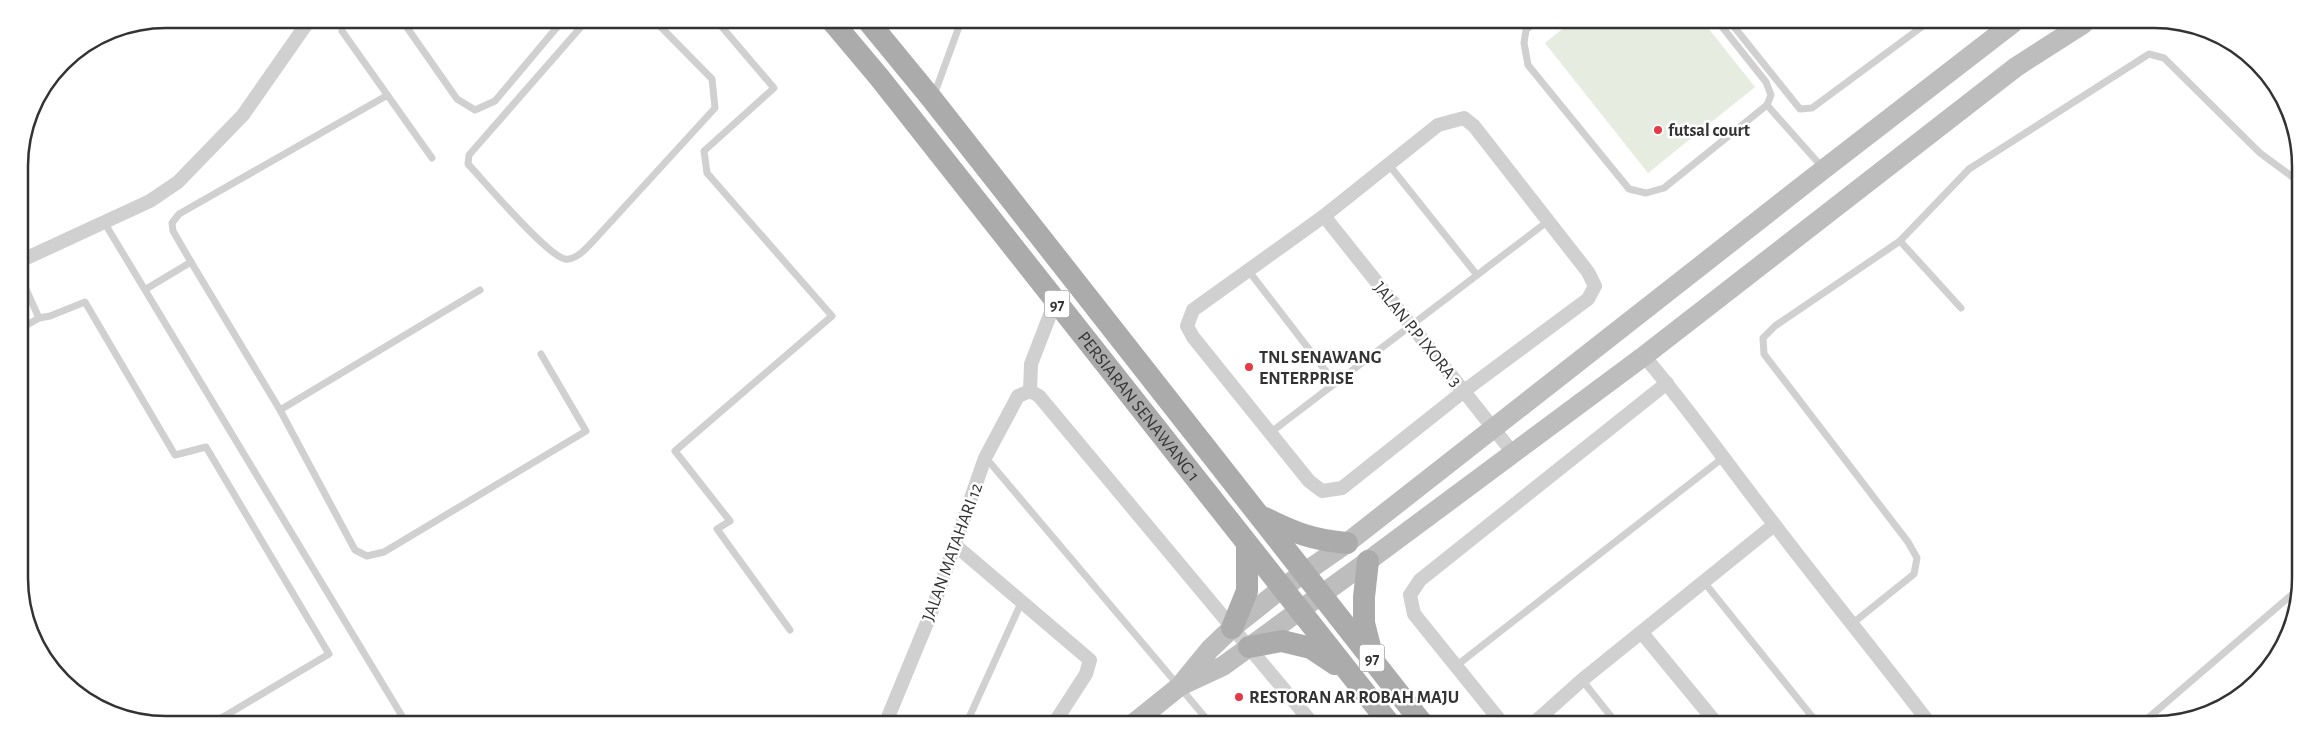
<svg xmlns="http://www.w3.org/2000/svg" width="2320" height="744" font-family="'Alegreya Sans',sans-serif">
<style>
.green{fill:#e6ecdf}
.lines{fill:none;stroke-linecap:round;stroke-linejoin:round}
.stream{stroke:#cfe2ee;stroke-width:5}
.lane{stroke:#d0d0d0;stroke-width:7}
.street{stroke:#d0d0d0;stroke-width:14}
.secondary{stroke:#bdbdbd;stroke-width:20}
.primary{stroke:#ababab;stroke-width:22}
.poi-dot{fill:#e63946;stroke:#fff;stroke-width:2}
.labels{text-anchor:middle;stroke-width:5;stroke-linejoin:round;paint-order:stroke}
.shield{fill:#fff;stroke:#707070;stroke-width:1}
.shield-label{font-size:16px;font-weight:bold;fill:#333}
.poi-label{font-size:18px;font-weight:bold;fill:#333;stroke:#fff;text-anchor:start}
.street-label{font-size:18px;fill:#333;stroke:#fff}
.rim{fill:none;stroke:#333;stroke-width:2.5}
</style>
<rect width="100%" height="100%" fill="#fff"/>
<path class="green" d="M1571 22 1704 23 1755 87 1648 173 1545 43Z"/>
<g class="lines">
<path class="stream" d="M806 722 808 717"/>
<g class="lane">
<path d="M401 19 457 99 475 110 495 101 563 20"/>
<path d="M587 20 469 155 468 164C484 181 547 256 565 259 577 261 589 245 596 238L715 108 712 79 654 20"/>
<path d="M716 20 774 88 704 151 707 173 832 316 675 451 730 521 717 529 790 630"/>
<path d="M1535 22 1526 30 1524 43 1528 65 1629 189 1646 193 1664 188 1767 105 1822 167"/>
<path d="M1719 23 1766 82 1771 95 1767 105"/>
<path d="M1731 23 1800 109 1812 108 1927 23"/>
<path d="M342 31 432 158"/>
<path d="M934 95 961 21"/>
<path d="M1389 165 1477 275"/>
<path d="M104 222 405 721"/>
<path d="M1900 241 1961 308"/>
<path d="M191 262 173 231 172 223 179 214 386 96"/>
<path d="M1248 270 1335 383"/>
<path d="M20 276 39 318 50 316 85 302 175 455 206 447 329 654 218 720"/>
<path d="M146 289 191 262 280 410 355 550 367 556 384 552 586 431 541 354"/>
<path d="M20 329 39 318"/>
<path d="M280 410 480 290"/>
<path d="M1270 433 1548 221"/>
<path d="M986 458 1210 723"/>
<path d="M1704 582 1818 724"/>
<path d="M1853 623 1914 574 1917 558 1908 542 1764 354 1763 338 1775 326 1900 241 1969 169 2149 54 2164 58 2260 153 2298 181"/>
<path d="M1456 666 1724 457"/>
<path d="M1582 680 1617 724"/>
<path d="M326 721H332"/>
<path d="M967 722 1022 601"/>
<path d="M2140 725 2296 591"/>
</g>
<g class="street">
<path d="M1464 118 1474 126 1588 272 1595 286 1588 299 1464 391 1342 488 1322 491 1309 481 1193 337 1187 326 1193 310 1324 216 1438 125Z"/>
<path d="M1324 216 1513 453"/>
<path d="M20 261 150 201 178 182 243 115 310 19"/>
<path d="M1644 356C1690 410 1730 468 1774 524 1825 591 1879 657 1930 724"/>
<path d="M1030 391 1039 396 1312 723"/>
<path d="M1030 391 1031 364 1055 302"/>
<path d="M955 545 1090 660 1086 674 1055 722"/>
<path d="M1642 633 1717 724"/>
<path d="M886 722 931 613 985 458 1018 396 1030 391"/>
<path d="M1502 723 1414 614 1410 595 1420 580 1667 383"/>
<path d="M1534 723 1582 680 1774 525"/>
</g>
<g class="secondary">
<path d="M1183 682 1210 649 1232 628 1281 589 1347 543 1824 169 2013 23"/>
<path d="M1134 723 1180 686 1223 666 1368 561 1644 356 2016 67 2083 24"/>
</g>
<g class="primary">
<path id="s1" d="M831 20 879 77 1389 723"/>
<path d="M868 21 932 99 1422 723"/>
<path d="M1265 518C1295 533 1313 540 1347 543"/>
<path d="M1368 561 1364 597V623L1371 651"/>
<path d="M1232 628 1247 591V545"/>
<path d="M1249 647 1282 641 1311 648 1335 664"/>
</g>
</g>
<g class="poi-dot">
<circle cx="1658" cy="130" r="5"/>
<circle cx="1249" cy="367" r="5"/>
<circle cx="1239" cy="697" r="5"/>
</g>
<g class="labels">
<g class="shield">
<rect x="1044.5" y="290.5" width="25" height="27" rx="4"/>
<rect x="1359.5" y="644.5" width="25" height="27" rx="4"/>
</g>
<g class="shield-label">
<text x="1057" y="310">97</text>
<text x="1372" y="664">97</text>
</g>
<g class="poi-label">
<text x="1668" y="136">futsal court</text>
<text x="1259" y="363">TNL SENAWANG<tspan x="1259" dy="21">ENTERPRISE</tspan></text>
<text x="1249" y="703">RESTORAN AR ROBAH MAJU</text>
</g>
<g class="street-label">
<text transform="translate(1418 334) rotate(51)" y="6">JALAN P.P IXORA 3</text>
<text dy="6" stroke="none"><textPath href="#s1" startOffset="494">PERSIARAN SENAWANG 1</textPath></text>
<text transform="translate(952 552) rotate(-70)" y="6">JALAN MATAHARI 12</text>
</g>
</g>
<path d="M0 0H2320V744H0ZM166 28H2154A138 138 0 0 1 2292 166V578A138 138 0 0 1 2154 716H166A138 138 0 0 1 28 578V166A138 138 0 0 1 166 28Z" fill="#fff" fill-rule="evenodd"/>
<path class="rim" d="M166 28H2154A138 138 0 0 1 2292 166V578A138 138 0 0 1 2154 716H166A138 138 0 0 1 28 578V166A138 138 0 0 1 166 28Z"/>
</svg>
